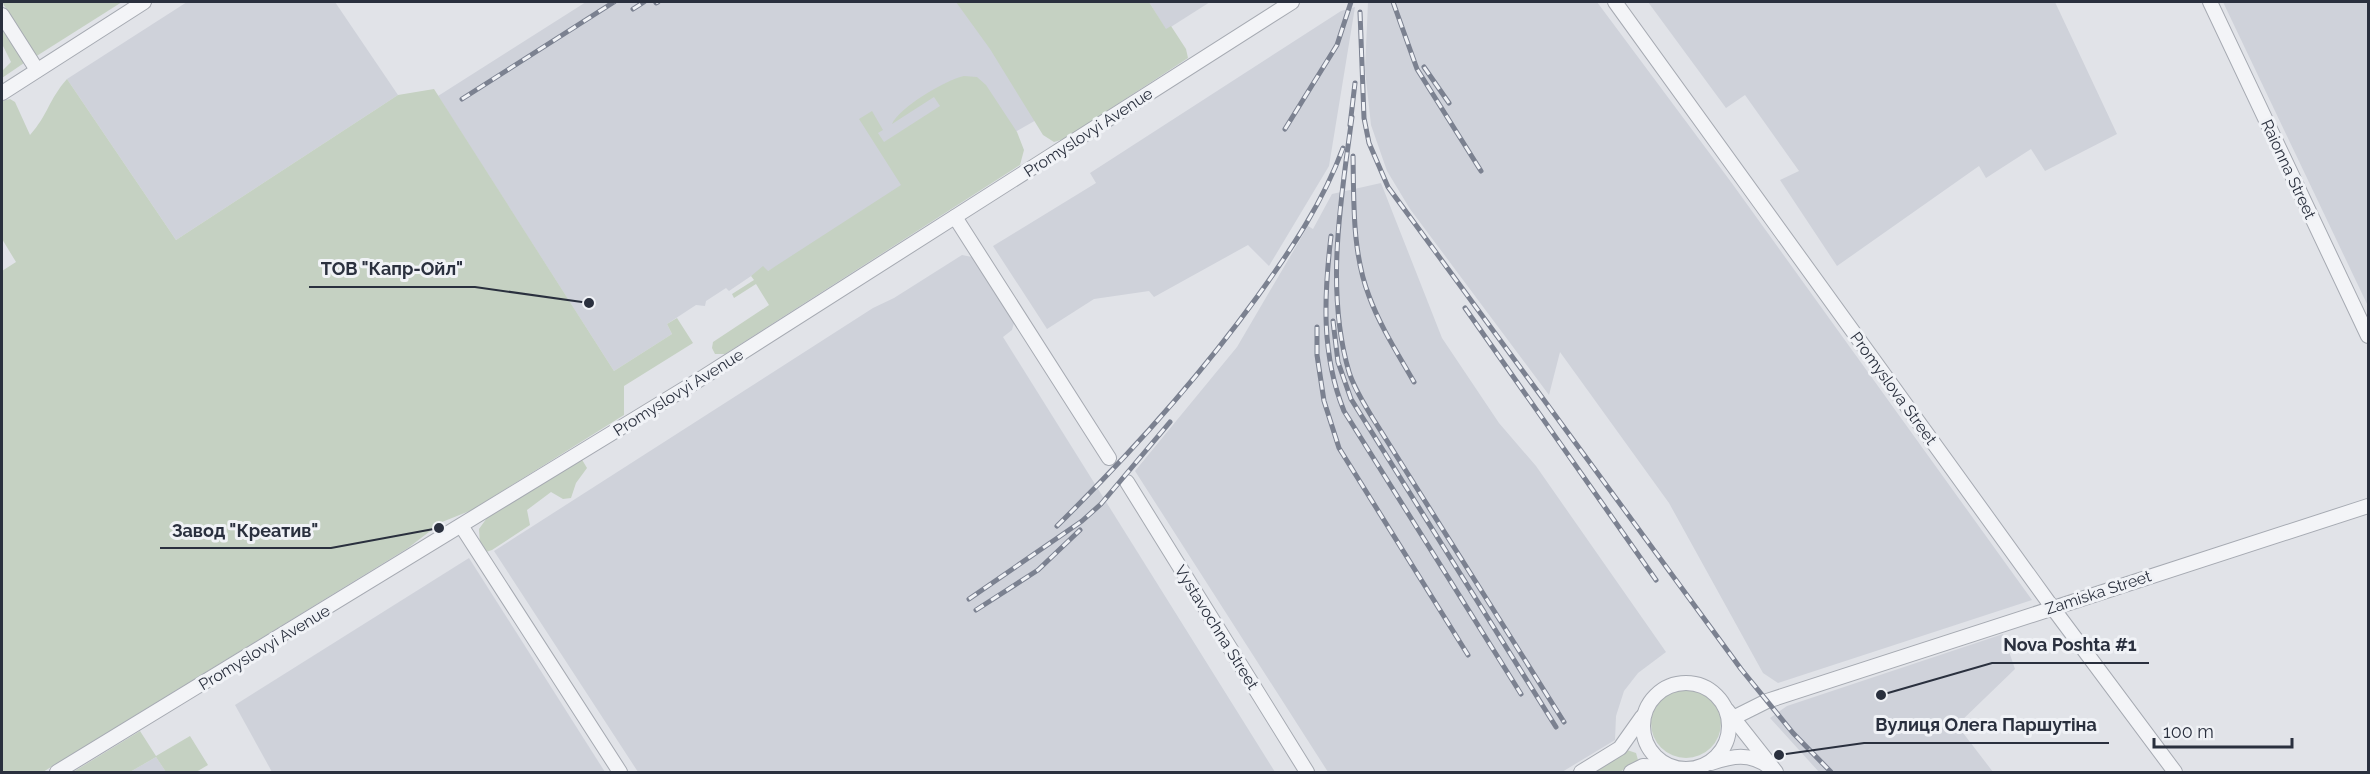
<svg xmlns="http://www.w3.org/2000/svg" width="2370" height="774" font-family="Raleway,sans-serif">
<style>
.built{fill:#cfd2da}
.green{fill:#c5d1c2}
.lines{fill:none;stroke-linecap:round;stroke-linejoin:round}
.minor-casing{stroke:#a6aab2;stroke-width:16}
.minor{stroke:#f3f4f7;stroke-width:14}
.rail-casing{stroke:#7b8190;stroke-width:5}
.rail{stroke:#f0f2f6;stroke-width:3;stroke-dasharray:9;stroke-linecap:butt}
.labels{text-anchor:middle;stroke-width:6;stroke-linejoin:round;paint-order:stroke}
.street-label{font-size:16px;fill:#2a303e;stroke:#f0f2f6}
.leader{fill:none;stroke:#2a303e;stroke-width:2}
.callout-dot{fill:#2a303e;stroke:#f0f2f6;stroke-width:2}
.callout-label{font-size:18px;text-anchor:middle;font-weight:bold;fill:#2a303e;stroke:#f0f2f6;stroke-width:6;stroke-linejoin:round;paint-order:stroke}
</style>
<rect width="100%" height="100%" fill="#e1e3e8"/>
<g class="built">
<path d="M187 2H335L398 95 176 240 67 79Z"/>
<path d="M586 2H1015L1038 119 768 271 757 272 729 291 726 288 706 301 705 306 696 305 667 324 672 334 614 371 438 96Z"/>
<path d="M1149 2H1210L1166 30Z"/>
<path d="M1368 2H1597L1731 182 2032 600 1778 683 1763 673 1669 503 1560 352 1549 395 1410 209 1387 171 1371 125 1365 70Z"/>
<path d="M1648 2H2055L2117 134 2045 171 2031 149 1986 178 1979 166 1837 266 1780 180 1799 171 1745 95 1726 108Z"/>
<path d="M2223 2H2368V306Z"/>
<path d="M1355 7 1329 166 1269 266 1248 245 1154 297 1149 291 1094 299 1047 329 993 246 1096 183 1090 173 1341 11Z"/>
<path d="M1381 183 1442 338 1499 423 1536 466 1666 652 1638 673 1624 691 1616 716 1615 740 1562 772H1328L1135 471 1237 347 1308 226 1313 229 1332 194Z"/>
<path d="M962 255 972 257 1014 323 1012 330 1003 337 1275 772H638L494 551 873 308 894 298Z"/>
<path d="M469 558 605 772H272L235 705Z"/>
<path d="M2003 634 2015 669 1957 725 1993 772H1819L1770 718 1787 706Z"/>
<path d="M156 757 166 772H130Z"/>
</g>
<g class="green">
<path d="M2 2H122L35 57Z"/>
<path d="M956 2H1149L1166 29 1171 26 1186 49 1188 58 1064 139 1054 142 1043 135 990 49Z"/>
<path d="M2 27 24 63 2 78V71L11 62 2 44Z"/>
<path d="M964 76 977 77 986 85 1017 132 1024 150 1020 165 725 354H715L712 348 713 342 769 305 756 284 734 298 732 294 754 280 751 276 763 266 768 271 901 185 859 119 872 111 883 130 878 133 884 142 940 106 934 97 892 124C899 108 945 80 964 76Z"/>
<path d="M67 79 176 240 398 95 434 89 614 371 672 334 667 324 677 318 693 343 624 386V415L472 510 442 522 408 548 43 772H2V271L16 262 2 239V101L10 99 15 102 30 135C48 115 49 99 67 79Z"/>
<path d="M581 458 587 468 576 483 571 498 563 499 551 492 527 510 530 525 492 550 486 552 480 546 479 529 489 515Z"/>
<circle cx="1686" cy="723" r="35"/>
<path d="M140 731 156 756 190 736 208 765 196 772H166L156 757 130 772H73Z"/>
<path d="M1627 750 1636 753 1638 760 1620 772H1587Z"/>
</g>
<g class="lines">
<defs>
<g id="minor">
<path d="M1615 2 2052 607 2175 772"/>
<path d="M2210 2 2368 336"/>
<path d="M2 15 37 70"/>
<path d="M2 93 144 2"/>
<path d="M955 217 1109 458"/>
<path d="M1127 482 1307 772"/>
<path d="M462 527 620 772"/>
<circle cx="1686" cy="726" r="43"/>
<path d="M1727 710 1776 772"/>
<path d="M1729 720 1767 701 2368 506"/>
<path d="M1711 763C1732 756 1750 752 1769 767"/>
<path d="M57 772 702 378 1292 2"/>
<path d="M1581 772 1620 748 1642 717"/>
<path d="M1631 772 1643 766 1669 767"/>
</g>
</defs>
<use href="#minor" class="minor-casing"/>
<use href="#minor" class="minor"/>
<defs>
<g id="rail">
<path d="M1393 2 1417 69 1481 171"/>
<path d="M656 3 658 2"/>
<path d="M633 9 644 2"/>
<path d="M1360 12 1364 118 1369 143 1388 187 1741 669 1793 733 1831 772"/>
<path d="M1424 67 1449 103"/>
<path d="M462 99 614 2"/>
<path d="M1352 117C1341 199 1325 290 1349 372 1354 388 1363 402 1372 417L1564 722"/>
<path d="M1350 125 1355 83"/>
<path d="M1285 129 1337 45 1351 2"/>
<path d="M1353 156C1354 202 1352 252 1369 296 1380 326 1398 354 1414 382"/>
<path d="M1331 236C1324 296 1321 354 1344 411L1521 694"/>
<path d="M1465 308 1656 580"/>
<path d="M1333 321 1338 362 1351 399 1556 727"/>
<path d="M1317 327V355L1324 401 1339 448 1468 655"/>
<path d="M1057 526C1130 454 1197 380 1257 297 1291 250 1323 202 1343 148"/>
<path d="M969 599 1082 521 1101 504 1170 422"/>
<path d="M976 610 1038 570 1080 530"/>
</g>
</defs>
<use href="#rail" class="rail-casing"/>
<use href="#rail" class="rail"/>
</g>
<g class="labels">
<g class="street-label">
<text transform="translate(1088 132) rotate(-33)" y="6">Promyslovyi Avenue</text>
<text transform="translate(2289 169) rotate(65)" y="6">Raionna Street</text>
<text transform="translate(1894 388) rotate(54)" y="6">Promyslova Street</text>
<text transform="translate(678 392) rotate(-32)" y="6">Promyslovyi Avenue</text>
<text transform="translate(2098 592) rotate(-18)" y="6">Zamiska Street</text>
<text transform="translate(1217 627) rotate(58)" y="6">Vystavochna Street</text>
<text transform="translate(264 647) rotate(-31)" y="6">Promyslovyi Avenue</text>
</g>
</g>
<path class="leader" d="M589 303L475 287H309M439 528L331 548H160M1881 695L1992 663H2149M1779 755L1864 743H2109"/>
<g class="callout-dot">
<circle cx="589" cy="303" r="6"/>
<circle cx="439" cy="528" r="6"/>
<circle cx="1881" cy="695" r="6"/>
<circle cx="1779" cy="755" r="6"/>
</g>
<g class="callout-label">
<text x="392" y="275">ТОВ "Капр-Ойл"</text>
<text x="245" y="537">Завод "Креатив"</text>
<text x="2070" y="651">Nova Poshta #1</text>
<text x="1986" y="731">Вулиця Олега Паршутіна</text>
</g>
<rect width="2370" height="774" fill="none" stroke="#2a303e" stroke-width="6"/>
<path d="M2154 738v9h138v-9" fill="none" stroke="#2a303e" stroke-width="3"/>
<text x="2163" y="738" font-size="18" fill="#2a303e" stroke="#f0f2f6" stroke-width="4.5" paint-order="stroke">100 m</text>
</svg>
